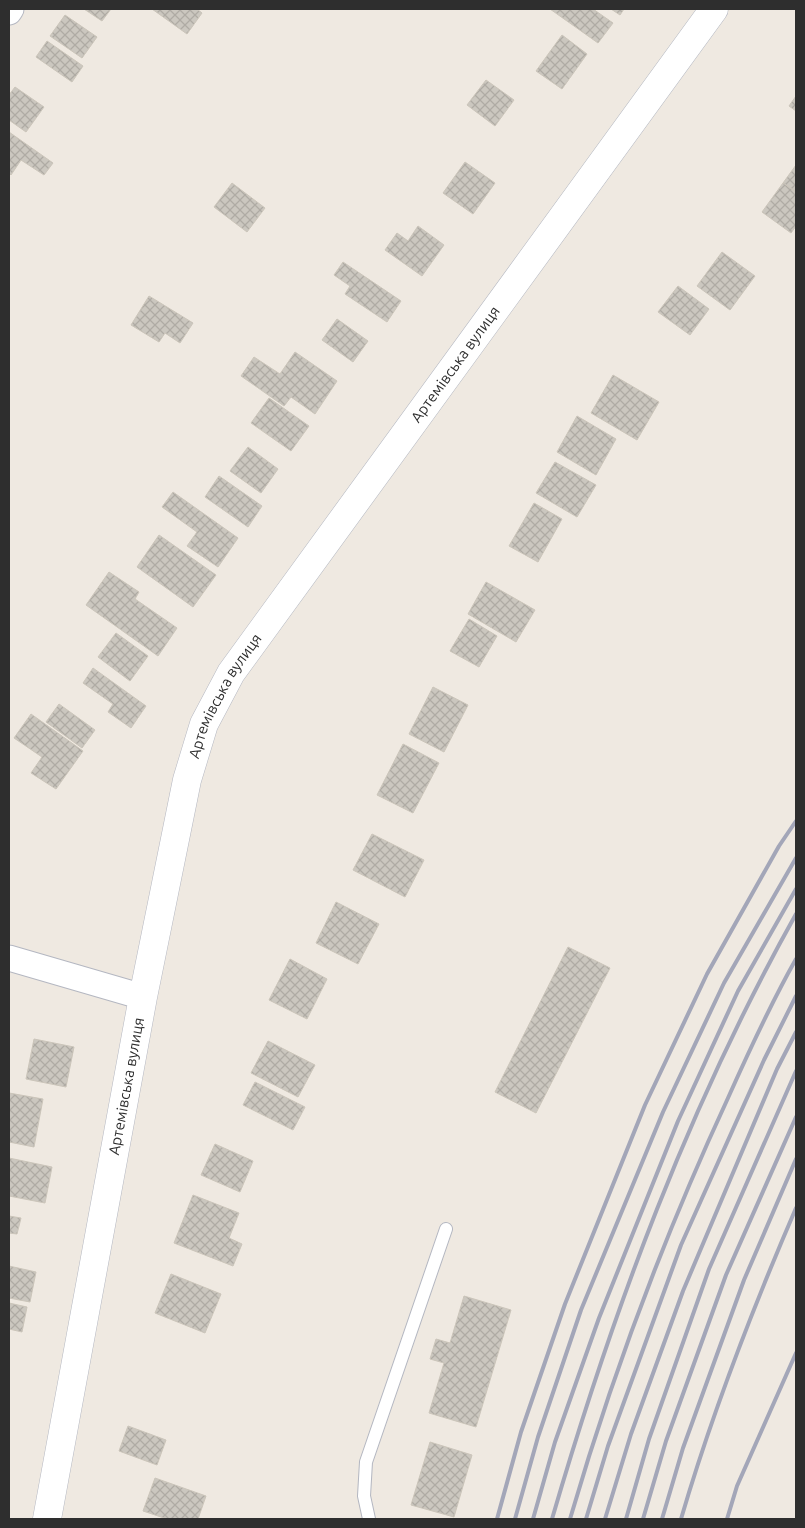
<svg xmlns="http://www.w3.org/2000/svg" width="805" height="1528" font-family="Ubuntu,sans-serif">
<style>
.building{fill:url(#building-cross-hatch);stroke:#cbc5ba}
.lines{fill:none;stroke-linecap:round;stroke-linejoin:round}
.service-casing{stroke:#b4b7c1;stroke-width:14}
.minor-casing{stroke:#b4b7c1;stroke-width:27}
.secondary-casing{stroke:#b4b7c1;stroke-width:29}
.service{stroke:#fff;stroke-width:12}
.minor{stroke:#fff;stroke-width:25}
.secondary{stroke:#fff;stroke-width:28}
.rail{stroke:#a3a6b8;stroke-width:4}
.labels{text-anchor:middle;stroke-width:5;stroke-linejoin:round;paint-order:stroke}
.street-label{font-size:15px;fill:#2e2e2e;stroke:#fff}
</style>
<defs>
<pattern id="building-cross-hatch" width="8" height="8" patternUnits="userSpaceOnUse" patternTransform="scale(1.25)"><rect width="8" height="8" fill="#cbc7bf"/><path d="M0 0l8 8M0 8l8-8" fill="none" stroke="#afaba4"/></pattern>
</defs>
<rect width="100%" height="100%" fill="#efe9e1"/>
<g class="building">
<path d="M84 9H111L102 21Z"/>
<path d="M152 9H197L202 13 187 34Z"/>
<path d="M550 9H593L613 23 598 43Z"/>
<path d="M611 9H624L620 15Z"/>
<path d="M65 15 97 37 82 58 50 36Z"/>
<path d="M562 35 587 54 562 89 536 71Z"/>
<path d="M47 41 83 66 72 82 36 57Z"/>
<path d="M486 80 514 100 495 126 467 105Z"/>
<path d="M15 87 44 107 26 132 9 120V95Z"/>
<path d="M796 96V111L789 106Z"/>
<path d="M9 132 53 163 44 175 21 160 11 175 9 173Z"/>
<path d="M465 162 495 183 473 214 443 193Z"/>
<path d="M796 165V192L783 183Z"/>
<path d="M232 183 265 208 247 232 214 207Z"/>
<path d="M783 183 796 192V226L791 233 762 212Z"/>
<path d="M418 226 444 245 422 276 385 250 397 233 408 241Z"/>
<path d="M722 252 755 276 730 310 697 286Z"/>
<path d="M343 262 401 301 387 322 345 294 350 286 334 275Z"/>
<path d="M678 286 709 309 690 335 658 312Z"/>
<path d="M149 296 193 323 180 343 165 333 159 342 131 325Z"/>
<path d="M337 319 368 341 353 362 322 340Z"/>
<path d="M295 352 337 381 315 414 291 397 284 406 241 376 254 357 280 374Z"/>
<path d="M613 375 659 402 637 440 591 413Z"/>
<path d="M269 398 309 426 291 451 251 423Z"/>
<path d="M577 416 616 439 596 475 557 452Z"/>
<path d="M248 447 278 469 261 493 230 471Z"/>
<path d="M555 462 596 485 577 517 536 493Z"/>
<path d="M219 476 262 506 248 527 205 497Z"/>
<path d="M173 492 238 538 218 567 187 546 197 532 162 507Z"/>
<path d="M534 503 562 519 538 562 509 546Z"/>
<path d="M159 535 216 575 193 607 137 567Z"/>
<path d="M109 572 139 592 135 599 177 628 158 656 86 605Z"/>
<path d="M486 582 535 610 516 642 468 614Z"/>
<path d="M469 619 497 636 479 667 450 651Z"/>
<path d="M116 633 148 656 130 681 98 657Z"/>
<path d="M93 668 146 706 131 728 108 712 113 704 83 683Z"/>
<path d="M433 687 468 705 444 752 409 734Z"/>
<path d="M59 704 95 730 82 748 46 722Z"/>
<path d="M31 714 83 751 56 789 31 773 42 757 14 738Z"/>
<path d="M403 744 439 763 413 813 377 795Z"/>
<path d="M372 834 424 860 405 897 353 870Z"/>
<path d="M336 902 379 924 358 964 316 943Z"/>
<path d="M568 947 610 968 536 1113 495 1092Z"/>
<path d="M290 959 327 979 307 1019 269 1000Z"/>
<path d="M34 1039 74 1047 66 1087 26 1079Z"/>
<path d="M268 1041 315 1065 298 1097 251 1073Z"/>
<path d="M255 1082 305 1107 293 1130 243 1105Z"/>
<path d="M9 1093 43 1099 34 1147 9 1142Z"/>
<path d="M215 1144 253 1161 240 1192 201 1175Z"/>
<path d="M9 1158 52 1167 45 1203 9 1196Z"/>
<path d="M193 1195 239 1213 229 1238 242 1244 233 1266 174 1243Z"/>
<path d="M9 1216 21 1218 17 1234 9 1233Z"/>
<path d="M9 1266 36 1272 30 1302 9 1298Z"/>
<path d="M171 1274 221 1294 205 1333 155 1313Z"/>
<path d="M464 1296 511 1310 476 1427 429 1413 444 1363 430 1359 436 1339 450 1343Z"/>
<path d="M9 1303 27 1307 22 1332 9 1329Z"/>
<path d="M128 1426 166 1440 157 1465 119 1451Z"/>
<path d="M430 1442 472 1455 454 1517 411 1505Z"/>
<path d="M155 1478 206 1496 198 1519H167L143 1511Z"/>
</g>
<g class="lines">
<defs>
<path id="service" d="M369 1519 364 1496 366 1462 446 1229"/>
<g id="minor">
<path d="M9 12 11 9"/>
<path d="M9 958 143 997"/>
</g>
<g id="secondary">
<path id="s1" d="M47 1519 143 997 187 780 204 724 231 673 714 9"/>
</g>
</defs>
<use href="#service" class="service-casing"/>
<use href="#minor" class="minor-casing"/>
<use href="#secondary" class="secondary-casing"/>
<use href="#service" class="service"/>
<use href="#minor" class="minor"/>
<use href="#secondary" class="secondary"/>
<g class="rail">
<path d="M497 1519 521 1432 565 1304 645 1105 707 974 779 846 796 821"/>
<path d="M515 1519 538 1437 581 1310 663 1112 724 983 796 858"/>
<path d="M533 1519 555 1442 599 1318 678 1121 738 991 796 889"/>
<path d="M552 1519C613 1310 689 1105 796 914"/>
<path d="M570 1519C612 1375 665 1234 728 1098 749 1051 771 1003 796 959"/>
<path d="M586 1519 608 1446 681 1245 764 1060 796 996"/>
<path d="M605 1519 631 1434 683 1291 777 1069 796 1032"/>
<path d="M626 1519 649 1439 709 1269 796 1071"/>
<path d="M643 1519 666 1441 726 1275 796 1117"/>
<path d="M662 1519 683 1448 744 1280 796 1159"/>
<path d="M681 1519C712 1413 752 1310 796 1208"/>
<path d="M727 1519 737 1486 796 1353"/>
</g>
</g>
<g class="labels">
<g class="street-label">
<text dy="5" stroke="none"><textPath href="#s1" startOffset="1250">Артемівська вулиця</textPath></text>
<text dy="5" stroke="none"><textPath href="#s1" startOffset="845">Артемівська вулиця</textPath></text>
<text dy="5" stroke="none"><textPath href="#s1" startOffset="440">Артемівська вулиця</textPath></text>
</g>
</g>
<rect width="805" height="1528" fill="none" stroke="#2e2e2e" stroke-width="20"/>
</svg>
